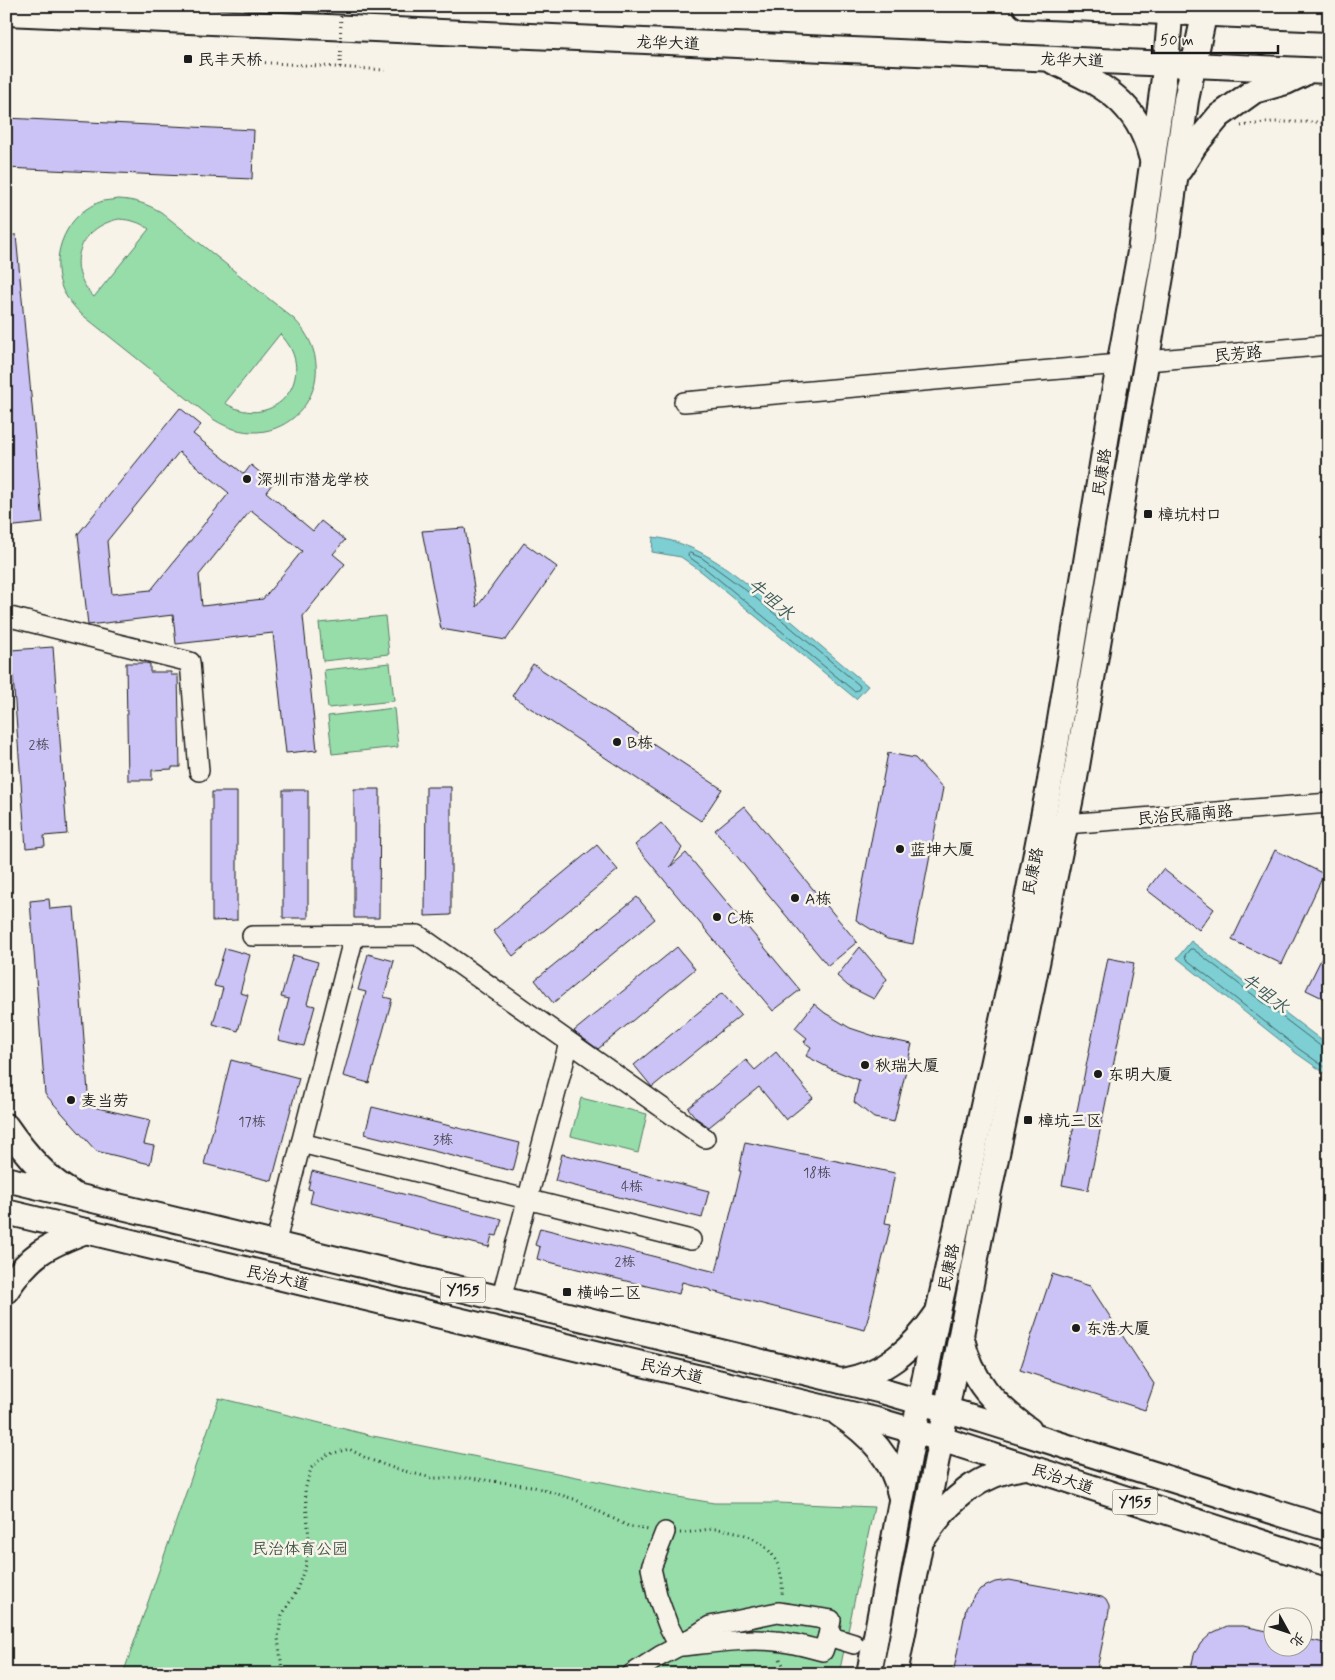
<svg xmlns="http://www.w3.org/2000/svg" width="1335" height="1680" font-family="Mynerve,'LXGW WenKai TC',sans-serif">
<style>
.green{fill:#96ddaa;stroke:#597c63;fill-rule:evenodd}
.water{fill:#7dcfd4;stroke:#56878a}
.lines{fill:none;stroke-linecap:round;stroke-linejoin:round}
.shore{stroke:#436466;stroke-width:1}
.building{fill:#cbc3f5;stroke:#1c1c1c;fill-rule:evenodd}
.minor-casing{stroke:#1c1c1c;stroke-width:22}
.major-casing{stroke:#1c1c1c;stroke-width:28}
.path{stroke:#1c1c1c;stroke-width:3;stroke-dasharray:1 4;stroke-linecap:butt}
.minor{stroke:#f7f3e8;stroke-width:19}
.major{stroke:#f7f3e8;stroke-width:24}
.path-bridge{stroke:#1c1c1c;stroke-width:3;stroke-dasharray:1 4;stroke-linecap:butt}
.poi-dot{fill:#1c1c1c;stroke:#f7f3e8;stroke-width:2}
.labels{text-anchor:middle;stroke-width:5;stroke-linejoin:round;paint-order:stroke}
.number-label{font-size:14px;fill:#484652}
.shield{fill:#f7f3e8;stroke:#5e5c59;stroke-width:1}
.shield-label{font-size:15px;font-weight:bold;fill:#1c1c1c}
.street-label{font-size:16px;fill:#1c1c1c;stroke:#f7f3e8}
.poi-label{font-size:16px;fill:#1c1c1c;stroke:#f7f3e8;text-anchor:start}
.park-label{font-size:16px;fill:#415647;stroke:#f7f3e8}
.water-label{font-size:18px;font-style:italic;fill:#3e5b5c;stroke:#f7f3e8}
</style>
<rect width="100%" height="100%" fill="#f7f3e8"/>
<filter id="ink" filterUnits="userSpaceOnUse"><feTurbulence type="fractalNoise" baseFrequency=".02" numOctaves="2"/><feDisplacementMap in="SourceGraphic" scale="10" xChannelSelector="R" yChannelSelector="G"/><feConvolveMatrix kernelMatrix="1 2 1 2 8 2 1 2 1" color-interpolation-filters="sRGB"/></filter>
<g filter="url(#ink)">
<g class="green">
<path d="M119 199C135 200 147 204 161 212L294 319C353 379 284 465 213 419L80 313C73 305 66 298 62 288 49 254 67 212 103 201 108 200 114 200 119 199ZM119 219C131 220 140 222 149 229L94 297C64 267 79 227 119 219ZM280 334C321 375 275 434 225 403Z"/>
<path d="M385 616 389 654 323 661 319 623Z"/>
<path d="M390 663 394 701 328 708 324 670Z"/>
<path d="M394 708 398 747 332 754 328 716Z"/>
<path d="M581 1098 647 1114 638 1153 571 1136Z"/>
<path d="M219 1398 373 1436 666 1495 714 1503H778L874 1507 839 1674H123Z"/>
</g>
<g class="water">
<path d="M653 537C707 544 748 585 789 619 815 641 841 663 868 686L856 699 702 572 681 557 652 552Z"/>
<path d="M1191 941 1329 1046V1076L1296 1053 1177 958Z"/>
</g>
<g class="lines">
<g class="shore">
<path d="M690 553 702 558 751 594 859 685 860 687 858 690 854 691 706 569 689 557 688 555Z"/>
<path d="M1329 1050 1323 1048 1193 949H1190L1185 955 1186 959 1299 1049 1329 1070"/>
</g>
</g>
<g class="building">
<path d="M6 118 254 130 252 179 6 168Z"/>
<path d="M6 235H16L43 523 6 527Z"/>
<path d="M180 408 201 425 193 434 244 474 251 465 273 483 266 492 313 531 321 521 345 540 333 554 345 564 303 616 317 750 286 753 273 633 176 644 173 615 88 625 78 534ZM179 452 229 493 151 590 112 594 107 541ZM251 510 302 551 263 599 202 606 199 575Z"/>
<path d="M465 528 477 607 524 543 557 567 506 640 441 629 422 531Z"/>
<path d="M53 647 67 834 44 836 45 846 26 848 11 650Z"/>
<path d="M126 663H146L150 664V672H171V675H178L180 767H172V769L152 770V780H128Z"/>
<path d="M533 664 722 789 701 821 512 696Z"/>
<path d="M888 753 915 758 943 788 913 944 887 939 856 920Z"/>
<path d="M426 787H451V915L425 916Z"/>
<path d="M354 789H380L379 918H354Z"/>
<rect x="283" y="790" width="25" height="128"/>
<path d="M212 792H237V920L212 921Z"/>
<path d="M744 806 857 942 828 966 715 830Z"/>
<path d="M661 823 682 848 670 867 686 853 800 990 773 1011 635 845Z"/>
<path d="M597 845 618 870 513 956 493 931Z"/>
<path d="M1275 850 1324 874 1282 964 1232 940Z"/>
<path d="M1163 869 1214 909 1199 930 1147 890Z"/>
<path d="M637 897 655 919 553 1003 535 980Z"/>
<path d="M49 899 50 909 74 907 89 1106 150 1120 144 1144 154 1146 150 1164 96 1151 45 1094 30 901Z"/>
<path d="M1329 943V1001L1306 990Z"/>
<path d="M677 947 695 969 598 1049 577 1034 574 1031Z"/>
<path d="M860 947 887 979 874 999 848 986 837 976Z"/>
<path d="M225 948 250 955 240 993 248 995 238 1031 213 1024 223 988 214 986Z"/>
<path d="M368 954 394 961 384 997 392 999 369 1083 343 1076 366 992 358 990Z"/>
<path d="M293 955 318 962 307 1004 315 1006 304 1046 278 1040 289 999 281 997Z"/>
<path d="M1108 958 1134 963 1088 1190 1062 1185Z"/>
<path d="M722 993 741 1015 652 1087 634 1065Z"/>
<path d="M814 1004 825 1013 850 1028 877 1037 912 1044 894 1122 874 1118 854 1102 859 1080 831 1069 806 1056 811 1047 804 1042 807 1038 795 1028Z"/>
<path d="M776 1052 813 1098 786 1120 759 1087 709 1127 696 1118 688 1108 746 1060 755 1070Z"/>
<path d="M231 1060 299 1078 272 1181 204 1164Z"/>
<path d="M372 1107 520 1143 513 1171 365 1134Z"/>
<path d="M745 1142 895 1173 885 1223 891 1224 865 1330 711 1291V1290L682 1282 679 1294 537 1259 540 1247 535 1245 540 1228 716 1272 741 1171H739Z"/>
<path d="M562 1154 709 1191 702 1218 555 1181Z"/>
<path d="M312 1171 502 1219 497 1236 492 1235 489 1247 310 1203 313 1190 308 1189Z"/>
<path d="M1052 1274 1090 1286 1154 1384 1145 1410 1020 1370Z"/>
<path d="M1009 1580 1102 1597 1106 1600 1109 1606V1611L1096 1674H953L966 1608 980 1589 995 1582Z"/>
<path d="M1227 1626H1243L1272 1632V1648H1302V1638L1329 1644V1674H1190L1194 1654 1201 1643 1212 1633Z"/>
</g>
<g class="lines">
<defs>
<g id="minor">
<path d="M1147 361 1329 345"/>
<path d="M684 402 1119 364"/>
<path d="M6 616 190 662 199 771"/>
<path d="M1053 825 1329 803"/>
<path d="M252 936 418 935 705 1138"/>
<path d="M301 1143 691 1240"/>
<path d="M275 1245 354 936"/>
<path d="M501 1299 569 1043"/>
<path d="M665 1532 651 1568 657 1595 668 1625 679 1646"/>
<path d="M682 1646C712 1643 744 1638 775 1641 791 1642 807 1647 823 1651L828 1636 854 1644"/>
<path d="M632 1674 660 1656 679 1646 710 1626 778 1612 831 1620 828 1636"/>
</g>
<g id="major">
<path d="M1025 6 1329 19"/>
<path d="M6 13 1329 71"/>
<path d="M1054 62C1101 84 1137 101 1151 156"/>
<path d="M1180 169 1195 145 1219 116 1254 91 1286 82 1303 74"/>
<path d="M6 1126C22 1149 46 1178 70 1192"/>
<path d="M6 1179 882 1391 982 1420 1329 1529"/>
<path d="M6 1212 876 1420 941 1439 1329 1564"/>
<path d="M6 1291C30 1254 46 1246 86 1231"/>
<path d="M962 1339C971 1381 995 1405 1029 1430"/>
<path d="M842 1381C884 1374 912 1350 936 1315"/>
<path d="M839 1414C870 1435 892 1457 900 1494"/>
<path d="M925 1536C950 1499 979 1473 1025 1467"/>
<path d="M869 1674 914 1431 938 1312 1017 951 1050 781 1112 404 1140 252 1166 63 1171 6"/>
<path d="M895 1674 988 1196 1026 1017 1075 778 1165 253 1186 100 1206 6"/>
</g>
</defs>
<use href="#minor" class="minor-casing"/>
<use href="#major" class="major-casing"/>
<g class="path">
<path d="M255 62 385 70"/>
<path d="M1241 126 1272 122H1329"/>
<path d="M680 1533C692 1533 703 1529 715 1529 755 1531 786 1552 782 1596"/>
<path d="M780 1659 788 1674"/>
<path d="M286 1674 282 1668 278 1638 282 1615 296 1592 306 1565 309 1539 305 1490 311 1468 326 1455 349 1449 368 1459 396 1469 432 1478H470L531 1486 574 1499 628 1526 649 1530"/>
</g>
<use href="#minor" class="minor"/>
<use href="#major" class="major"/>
<path class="path-bridge" d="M340 67 341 6"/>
</g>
</g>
<g class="poi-dot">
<rect x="183" y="54" width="10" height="10" rx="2.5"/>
<circle cx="247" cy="479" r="5"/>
<rect x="1143" y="509" width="10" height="10" rx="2.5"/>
<circle cx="617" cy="742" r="5"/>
<circle cx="900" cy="849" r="5"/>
<circle cx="795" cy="898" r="5"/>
<circle cx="717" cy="917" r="5"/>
<circle cx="865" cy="1065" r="5"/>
<circle cx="1098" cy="1074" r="5"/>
<circle cx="71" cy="1100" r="5"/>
<rect x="1023" y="1115" width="10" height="10" rx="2.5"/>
<rect x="562" y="1287" width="10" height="10" rx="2.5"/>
<circle cx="1076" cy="1328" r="5"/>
</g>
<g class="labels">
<g class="number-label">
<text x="39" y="749">2栋</text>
<text x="252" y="1126">17栋</text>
<text x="443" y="1144">3栋</text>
<text x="817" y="1177">18栋</text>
<text x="632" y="1191">4栋</text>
<text x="625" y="1266">2栋</text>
</g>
<g class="shield">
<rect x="440.5" y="1277.5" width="45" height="25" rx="4"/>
<rect x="1112.5" y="1489.5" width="45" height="25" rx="4"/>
</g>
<g class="shield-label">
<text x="463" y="1295">Y155</text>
<text x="1135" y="1507">Y155</text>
</g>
<g class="street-label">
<text transform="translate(668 42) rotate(2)" y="6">龙华大道</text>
<text transform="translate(1072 59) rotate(2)" y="6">龙华大道</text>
<text transform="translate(1238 353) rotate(-5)" y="6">民芳路</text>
<text transform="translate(1101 472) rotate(-81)" y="6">民康路</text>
<text transform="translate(1185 814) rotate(-5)" y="6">民治民福南路</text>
<text transform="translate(1032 871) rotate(-79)" y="6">民康路</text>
<text transform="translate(948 1267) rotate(-78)" y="6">民康路</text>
<text transform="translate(278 1277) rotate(13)" y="6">民治大道</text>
<text transform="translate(672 1370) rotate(13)" y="6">民治大道</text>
<text transform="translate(1063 1478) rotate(18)" y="6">民治大道</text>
</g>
<g class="poi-label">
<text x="198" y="65">民丰天桥</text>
<text x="257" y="485">深圳市潜龙学校</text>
<text x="1158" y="520">樟坑村口</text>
<text x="627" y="748">B栋</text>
<text x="910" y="855">蓝坤大厦</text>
<text x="805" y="904">A栋</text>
<text x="727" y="923">C栋</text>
<text x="875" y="1071">秋瑞大厦</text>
<text x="1108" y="1080">东明大厦</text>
<text x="81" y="1106">麦当劳</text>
<text x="1038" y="1126">樟坑三区</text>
<text x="577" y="1298">横岭二区</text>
<text x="1086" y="1334">东浩大厦</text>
</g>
<g class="park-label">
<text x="300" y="1554">民治体育公园</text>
</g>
<g class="water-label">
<text transform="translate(771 599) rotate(40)" y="6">牛咀水</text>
<text transform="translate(1265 993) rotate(37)" y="6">牛咀水</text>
</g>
</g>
<rect width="1335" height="1680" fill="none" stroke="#f7f3e8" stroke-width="25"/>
<rect x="12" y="12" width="1310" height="1655" fill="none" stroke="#1c1c1c" stroke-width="2" filter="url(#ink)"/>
<g transform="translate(1288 1632) rotate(130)"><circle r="24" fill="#f7f3e8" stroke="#9f9d96"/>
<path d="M0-4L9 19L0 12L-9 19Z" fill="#1c1c1c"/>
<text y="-8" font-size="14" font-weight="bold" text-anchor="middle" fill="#1c1c1c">北</text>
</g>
<path d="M1152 45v8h126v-8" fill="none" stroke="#1c1c1c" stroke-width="2.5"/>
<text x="1160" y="45" font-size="15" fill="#1c1c1c" stroke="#f7f3e8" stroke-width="4" paint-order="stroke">50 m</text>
</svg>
